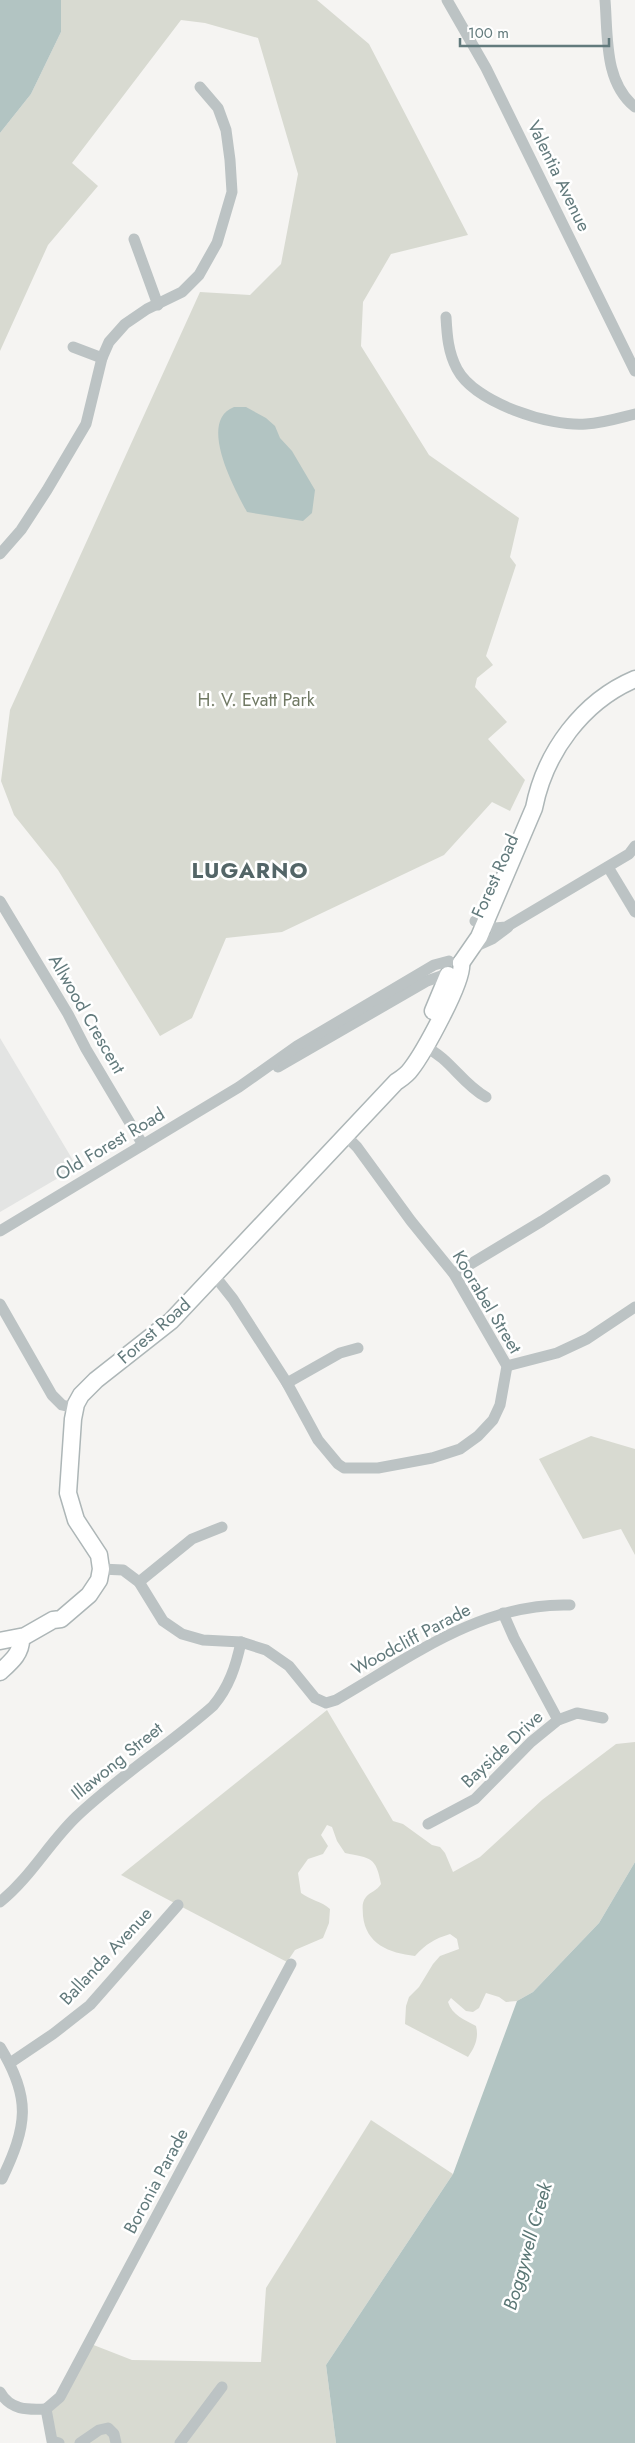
<svg xmlns="http://www.w3.org/2000/svg" width="635" height="2443" font-family="Jost,sans-serif">
<style>
.built{fill:#e3e4e3}
.green{fill:#d8dad1}
.water{fill:#b2c4c2}
.lines{fill:none;stroke-linecap:round;stroke-linejoin:round}
.secondary-casing{stroke:#adb6b7;stroke-width:19}
.street{stroke:#bcc3c4;stroke-width:11}
.secondary{stroke:#fff;stroke-width:16}
.labels{text-anchor:middle;stroke-width:5;stroke-linejoin:round;paint-order:stroke}
.street-label{font-size:18px;fill:#627a7c;stroke:#fff}
.park-label{font-size:18px;fill:#707964;stroke:#fff}
.water-label{font-size:19px;font-style:italic;fill:#5c7876;stroke:#fff}
.district-label{font-size:22px;font-weight:bold;letter-spacing:1px;fill:#536567;stroke:#fff}
</style>
<rect width="100%" height="100%" fill="#f5f4f2"/>
<path class="built" d="M0 1038 77 1167 0 1212Z"/>
<g class="green">
<path d="M60 0H317L369 44 468 235 391 254 363 302 361 346 429 455 519 518 510 557 516 565 486 656 493 665 477 678 475 687 507 722 488 739 525 780 510 811 492 802 444 855 282 932 226 938 192 1018 160 1036 58 870 14 815 1 781 10 710 200 292 250 295 281 264 298 174 258 38 205 23 181 20 72 163 98 186 48 245 0 351V133L31 94 61 32Z"/>
<path d="M591 1436 635 1449V1555L621 1529 583 1539 539 1459Z"/>
<path d="M327 1710 393 1821 403 1824 432 1845 440 1847 445 1853 453 1872 480 1857 542 1800 616 1744 635 1742V1862L599 1923 533 1992 517 2001 506 2002 499 1997 486 1993 479 2008 473 2012 466 2011 451 1998 448 2002C452 2015 465 2020 476 2026 479 2038 475 2047 468 2057L405 2024 406 2006 409 1997 419 1987 433 1964 440 1956 459 1949 457 1939 450 1934C434 1939 426 1944 415 1956 389 1953 366 1944 363 1916 363 1910 361 1903 366 1897 370 1892 377 1891 381 1884 376 1857 371 1858 345 1853L337 1841 332 1827 327 1825 321 1835 328 1846 323 1854 308 1859 298 1873 301 1893C310 1900 321 1901 330 1909L329 1923 323 1938 295 1950 287 1962 121 1875Z"/>
<path d="M371 2120 453 2174 326 2365 336 2443H55L48 2410 91 2344 132 2360 261 2362 266 2288Z"/>
</g>
<g class="water">
<path d="M0 0H61V32L31 94 0 133Z"/>
<path d="M234 407H246L266 418 275 426 280 438 292 451 315 490 312 513 303 521 247 512C235 490 197 421 234 407Z"/>
<path d="M635 1862V2443H336L326 2365 453 2174 517 2001 533 1992 599 1923Z"/>
</g>
<g class="lines">
<defs>
<g id="secondary">
<path d="M461 963 479 937 534 808C545 752 583 701 635 679"/>
<path d="M433 1011 448 975"/>
<path d="M0 1641 25 1636 53 1620 61 1619 89 1595 99 1580 101 1569 99 1555 76 1520 68 1493 73 1419 76 1404 81 1395 96 1380 171 1321 396 1082C402 1078 407 1075 411 1069 422 1055 466 977 461 963"/>
<path d="M0 1672C11 1662 22 1653 21 1638"/>
</g>
</defs>
<use href="#secondary" class="secondary-casing"/>
<g class="street">
<path d="M447 0 486 68 635 371"/>
<path d="M605 0C608 37 604 82 635 107"/>
<path d="M134 239 158 305"/>
<path d="M446 317C447 335 448 352 457 369 475 403 550 427 586 424 603 423 619 418 635 414"/>
<path d="M73 347 102 358"/>
<path d="M0 554 21 530 47 490 86 424 102 358 109 342 125 324 147 309 182 292 199 275 217 243 232 192 230 160 226 130 218 108 200 87"/>
<path d="M608 867 635 912"/>
<path d="M0 901 68 1014 86 1049 143 1145"/>
<path d="M475 921 495 928 506 927 629 854 635 846"/>
<path d="M472 948 492 939 508 927"/>
<path d="M425 1047C450 1058 462 1084 486 1097"/>
<path d="M278 1067 427 981 447 974"/>
<path d="M0 1231 239 1087 297 1046 434 965 449 961"/>
<path d="M454 1274 542 1221 605 1180"/>
<path d="M214 1275 233 1299 287 1383 318 1440 338 1464 344 1468H378L432 1458 460 1449 478 1436 493 1420 500 1405 507 1366 454 1274 411 1221 357 1147 346 1136"/>
<path d="M0 1304 52 1395 62 1405 75 1408"/>
<path d="M507 1366 557 1353 587 1339 635 1307"/>
<path d="M287 1383 340 1353 358 1348"/>
<path d="M101 1569 123 1570 139 1582 163 1621 182 1634 203 1640 241 1642 266 1650 289 1666 315 1698 326 1703 336 1700C409 1658 482 1602 570 1605"/>
<path d="M139 1582 192 1539 222 1527"/>
<path d="M503 1613 514 1638 558 1720"/>
<path d="M428 1824 475 1799 531 1742 558 1720 577 1713 603 1718"/>
<path d="M0 1902C30 1878 49 1843 76 1817 119 1776 169 1745 213 1706 229 1687 236 1666 241 1642"/>
<path d="M0 2047C32 2099 27 2126 2 2179"/>
<path d="M10 2063 53 2034 90 2005 178 1905"/>
<path d="M0 2392C10 2410 27 2410 46 2409"/>
<path d="M46 2409 60 2397 291 1964"/>
<path d="M46 2409 52 2441 59 2443"/>
<path d="M80 2443 99 2430 108 2428 114 2434 116 2443"/>
<path d="M180 2443 222 2387"/>
</g>
<use href="#secondary" class="secondary"/>
</g>
<g class="labels">
<g class="street-label">
<text transform="translate(559 176) rotate(64)" y="6">Valentia Avenue</text>
<text transform="translate(495 876) rotate(-66)" y="6">Forest Road</text>
<text transform="translate(87 1014) rotate(60)" y="6">Allwood Crescent</text>
<text transform="translate(110 1144) rotate(-31)" y="6">Old Forest Road</text>
<text transform="translate(487 1302) rotate(59)" y="6">Koorabel Street</text>
<text transform="translate(154 1331) rotate(-41)" y="6">Forest Road</text>
<text transform="translate(411 1639) rotate(-28)" y="6">Woodcliff Parade</text>
<text transform="translate(502 1749) rotate(-43)" y="6">Bayside Drive</text>
<text transform="translate(117 1761) rotate(-39)" y="6">Illawong Street</text>
<text transform="translate(106 1956) rotate(-47)" y="6">Ballanda Avenue</text>
<text transform="translate(156 2181) rotate(-62)" y="6">Boronia Parade</text>
</g>
<g class="park-label">
<text x="256" y="706">H. V. Evatt Park</text>
</g>
<g class="water-label">
<text transform="translate(527 2246) rotate(-74)" y="7">Boggywell Creek</text>
</g>
<g class="district-label">
<text x="250" y="878">LUGARNO</text>
</g>
</g>
<path d="M460 38v8h149v-8" fill="none" stroke="#627a7c" stroke-width="2.5"/>
<text x="468" y="38" font-size="15" fill="#627a7c" stroke="#ffffff" stroke-width="4" paint-order="stroke">100 m</text>
</svg>
